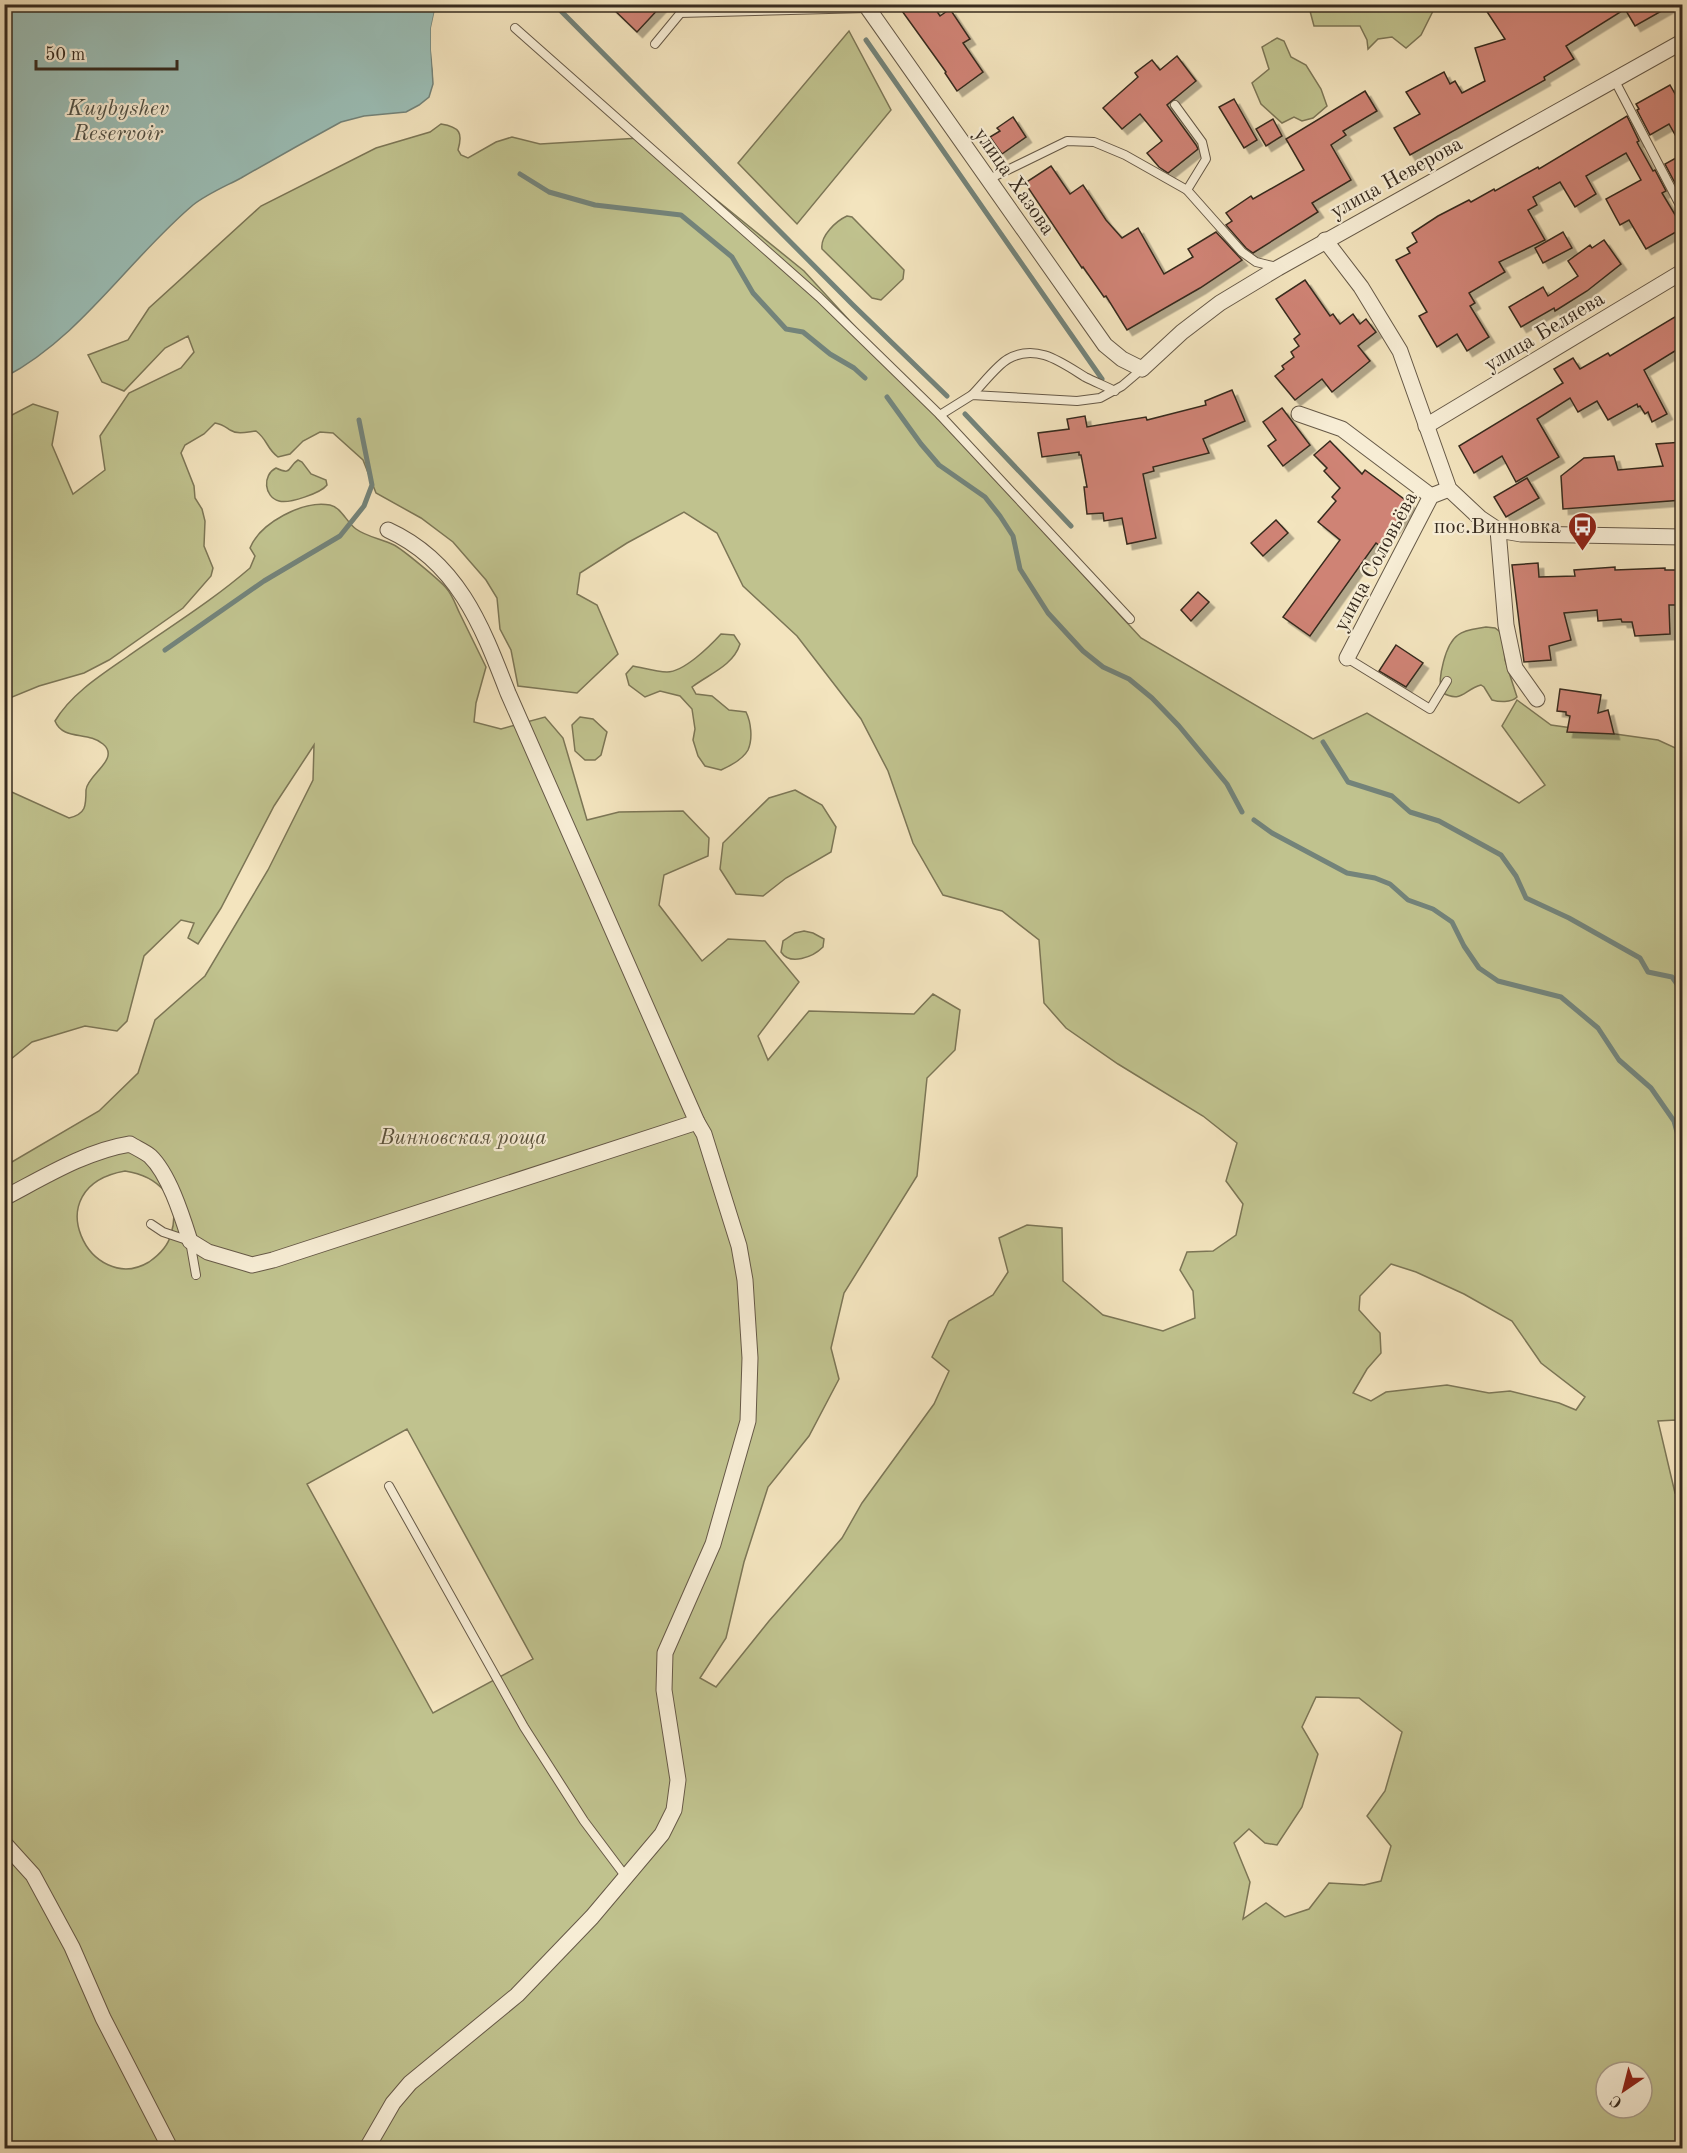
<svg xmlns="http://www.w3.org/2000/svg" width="1687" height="2153" font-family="'Old Standard TT',serif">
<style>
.green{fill:#c0c28e;stroke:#7c7656;stroke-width:1.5;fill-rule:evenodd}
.water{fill:#9bbeb6;stroke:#73837a;stroke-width:1.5}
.pier{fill:#f3e4be}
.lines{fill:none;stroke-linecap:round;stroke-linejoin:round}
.stream{stroke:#73837a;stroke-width:5}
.building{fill:#cf8374;stroke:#372b1f;stroke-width:1.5;filter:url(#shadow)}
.service-casing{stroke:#665947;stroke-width:10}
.minor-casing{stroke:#665947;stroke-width:17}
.service{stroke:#f7edd5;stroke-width:8}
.minor{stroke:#f7edd5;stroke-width:15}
.labels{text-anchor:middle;stroke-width:4.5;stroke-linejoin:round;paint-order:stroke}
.street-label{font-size:21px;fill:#372b1f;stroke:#f7edd5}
.poi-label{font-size:21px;fill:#372b1f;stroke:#f7edd5;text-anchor:end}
.park-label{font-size:21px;font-style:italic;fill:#59513b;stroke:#f7edd5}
.water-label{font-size:22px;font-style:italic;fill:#505045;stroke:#f7edd5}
</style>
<defs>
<filter id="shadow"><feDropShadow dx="5.5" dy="5.5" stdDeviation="0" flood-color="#0004"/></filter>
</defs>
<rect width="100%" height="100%" fill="#f3e4be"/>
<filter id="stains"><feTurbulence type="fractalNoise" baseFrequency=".00333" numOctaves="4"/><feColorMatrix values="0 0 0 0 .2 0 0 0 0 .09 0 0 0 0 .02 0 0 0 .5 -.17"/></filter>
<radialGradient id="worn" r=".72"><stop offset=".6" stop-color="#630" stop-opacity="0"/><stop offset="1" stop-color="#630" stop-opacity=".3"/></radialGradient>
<g class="green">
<path d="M1301 5H1436L1421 35 1406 48 1392 37 1378 39 1368 49 1367 40 1360 26H1314L1310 11Z"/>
<path d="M849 31 891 110 797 224 738 163Z"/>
<path d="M1277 38 1284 41 1291 57 1306 65 1321 89 1327 106 1313 118 1302 121 1294 117 1282 123 1261 104 1252 83 1269 69 1262 47Z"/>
<path d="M441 124C460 127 463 133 458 150L461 155 468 158 496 142 512 137 540 144 640 138 804 271 1141 638 1313 739 1367 713 1519 803 1545 785 1502 726 1517 700 1551 725 1658 740 1682 751V1422L1676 1420 1658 1421 1675 1493 1682 1498V2148H5V1166L99 1111 138 1073 155 1020 205 976 268 870 313 780 314 745 274 806 221 908 198 944 188 938 194 923 181 920 144 956 127 1021 117 1031 85 1026 32 1042 5 1064V789L69 818C86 814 86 806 86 790 87 775 121 759 103 744 88 731 63 741 55 721 71 694 101 675 127 657 168 628 212 601 250 568L255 556 250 548C260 523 303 500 330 505 341 507 347 523 356 529 367 537 382 539 394 545 402 549 442 582 447 589 453 596 456 606 460 614 469 632 477 649 486 667L476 703 474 722 501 729 545 717 563 738 587 820 619 812 683 811 709 838 708 856 664 875 659 905 702 961 728 939 765 941 799 982 758 1036 768 1060 809 1011 914 1014 933 994 960 1010 955 1050 927 1078 917 1176 844 1293 831 1348 839 1379 809 1436 768 1487 744 1562 726 1638 700 1678 716 1687 769 1621 842 1538 862 1503 934 1404 949 1371 932 1357 949 1321 993 1295 1008 1272 999 1238 1027 1225 1062 1228 1063 1281 1103 1315 1163 1331 1195 1318 1193 1291 1180 1270 1187 1252 1213 1251 1236 1235 1243 1204 1226 1181 1237 1143 1203 1116 1118 1064 1066 1028 1044 1003 1039 940 1002 911 943 895 913 843 888 771 861 719 797 636 743 586 717 533 684 512 627 543 580 573 577 594 597 605 618 654 577 693 518 686 511 650 500 629 497 598 486 580 453 542 421 518 376 493 363 460 333 433 320 432 303 441 290 454 278 457C266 448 268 440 256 431 247 432 238 435 230 430 224 426 222 424 215 423L204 434 185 445 181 453 194 486 195 498 202 509 205 521 204 546 213 568 211 576 183 608 109 660 84 673 39 686 5 700V416L12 415 33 404 58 412 52 445 73 494 105 470 100 436 129 393 181 368 194 352 188 336 165 348 124 391 102 382 88 355 128 340 149 308 261 206 376 148 430 132ZM125 1171C158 1176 182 1199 171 1234 168 1247 159 1255 149 1262 91 1297 34 1187 125 1171ZM1391 1264 1416 1272 1464 1294 1512 1321 1541 1363 1585 1397 1576 1410 1559 1403 1510 1391 1489 1393 1447 1385 1386 1392 1371 1401 1353 1393 1367 1369 1381 1353 1380 1333 1359 1310 1360 1296ZM407 1429 533 1659 433 1713 307 1484ZM1316 1697 1359 1698 1402 1732 1385 1791 1367 1816 1391 1846 1381 1881 1364 1885 1329 1883 1309 1909 1285 1917 1266 1903 1243 1919 1250 1882 1234 1843 1249 1829 1265 1843 1277 1845 1302 1807 1318 1754 1302 1727ZM1606 2072H1642V2108H1606Z"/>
<path d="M847 216 852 217 904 270 903 279 881 300 872 298 822 249C820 236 836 221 847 216Z"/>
<path d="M298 460 302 462 311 474 326 480 327 485C321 493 289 504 279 501 264 497 262 475 276 468 293 476 287 467 298 460Z"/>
<path d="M1486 627 1495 628 1499 631 1503 639 1505 660 1517 697C1511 703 1499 702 1492 700L1484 687 1481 685C1463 690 1462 704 1441 692 1438 678 1445 644 1458 635 1466 629 1477 629 1486 627Z"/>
<path d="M721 634 734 635 740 644C733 666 709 674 692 687L696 694 712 696 729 710 746 712C751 722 753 739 748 750 743 759 730 766 721 770L705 766 698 756 693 740 695 729 692 709 680 696 660 691 645 697 629 685 626 674 633 666C644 668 656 672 667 672 684 672 710 646 721 634Z"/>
<path d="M580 717 593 719 607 732 601 755 595 760H585L575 751 572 725Z"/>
<path d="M795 790 822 805 836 827 831 852 786 878 763 896 736 894 720 869 723 843 769 798Z"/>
<path d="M804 931 813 933 824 939 823 947C813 957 790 966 781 952L783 941 795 933Z"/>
</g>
<path class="water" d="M5 5H436L431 28V50L433 84 429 97 419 105 406 112 364 116 341 122C308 140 274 159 241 178 226 186 207 194 193 205 128 260 81 337 5 377Z"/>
<path class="pier" d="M439 4 434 28 435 88 431 50V28L436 5Z"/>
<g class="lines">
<g class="stream">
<path d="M554 4 853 305 947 396"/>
<path d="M866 40 1102 379"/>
<path d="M520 174 549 192 595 205 681 215 732 257 753 293 786 329 803 332 830 354 854 368 865 378"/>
<path d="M887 397 921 444 939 465 985 497 1000 516 1013 536 1020 569 1048 613 1083 651 1103 667 1129 679 1152 698 1179 726 1227 784 1242 812"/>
<path d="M965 414 1071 526"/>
<path d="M165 650 264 581 340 536 364 506 372 485 359 420"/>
<path d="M1323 742 1348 782 1392 796 1410 812 1439 821 1501 855 1516 876 1526 898 1569 918 1640 958 1648 972 1672 977 1682 991"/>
<path d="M1254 820 1272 833 1347 873 1375 878 1390 884 1408 900 1433 909 1452 922 1464 946 1479 968 1498 981 1561 997 1598 1028 1619 1060 1651 1088 1674 1121 1682 1150"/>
</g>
</g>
<g class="building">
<path d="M608 4H663L637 32Z"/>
<path d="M897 4H932L940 16 950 9 970 39 963 43 983 72 957 91 945 73 946 72Z"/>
<path d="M1482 4H1674L1635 26 1625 9 1566 46 1574 59 1544 77 1545 80 1410 155 1394 128 1420 114 1406 92 1444 72 1450 84 1455 81 1462 93 1485 81 1475 48 1505 39Z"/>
<path d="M1177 56 1196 81 1167 105 1196 145 1198 149 1168 173 1159 167 1147 153 1162 141 1140 114 1122 129 1103 108 1138 77 1135 73 1152 60 1160 70Z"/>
<path d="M1670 85 1683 108V149L1669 124 1650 135 1637 110 1639 109 1636 104Z"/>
<path d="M1365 91 1377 111 1343 131 1346 135 1331 145 1351 180 1312 203 1318 212 1253 253 1246 248 1226 225 1232 221 1226 213 1251 196 1253 199 1304 170 1286 139Z"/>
<path d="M1234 99 1257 140 1244 148 1219 107Z"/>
<path d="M1627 116 1639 141 1637 142 1639 146 1653 171 1655 170 1666 191 1662 193 1683 228 1646 249 1629 220 1620 225 1606 199 1641 180 1626 153 1586 176 1596 194 1575 207 1560 182 1533 197 1537 205 1528 210 1545 240 1499 262 1505 272 1469 293 1475 303 1470 306 1489 337 1467 351 1457 334 1437 347 1419 316 1427 312 1396 260 1410 253 1407 248 1417 242 1412 233 1438 216 1469 200 1471 202 1494 189 1495 191 1538 167 1539 169Z"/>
<path d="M1013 117 1026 137 1002 154 990 137 1000 131 997 128Z"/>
<path d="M1273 119 1282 136 1266 146 1256 129Z"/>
<path d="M1683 154V181L1676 185 1665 164Z"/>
<path d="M1051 166 1070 194 1083 185 1106 220 1122 238 1138 228 1164 274 1193 257 1188 249 1216 232 1242 260 1200 288 1127 330 1106 296 1104 297 1083 267 1082 268 1025 183Z"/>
<path d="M1563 232 1572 248 1543 263 1535 248Z"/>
<path d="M1604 240 1621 264 1587 291 1555 311 1554 308 1521 327 1509 307 1543 287 1548 296 1578 276 1568 261 1590 245 1592 248Z"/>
<path d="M1305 280 1330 316 1333 314 1340 324 1353 314 1360 324 1366 319 1376 332 1358 346 1370 361 1332 392 1322 379 1295 400 1275 376 1284 369 1282 366 1294 357 1291 352 1299 346 1294 339 1300 334 1276 299Z"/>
<path d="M1683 312V346L1644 370 1667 414 1652 422 1648 412 1645 414 1640 406 1638 407 1637 404 1608 420 1597 401 1578 412 1570 398 1537 419 1559 457 1516 482 1502 456 1474 473 1459 446 1563 383 1554 369 1573 358 1580 369 1608 353 1610 356Z"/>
<path d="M1232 390 1245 421 1203 439 1209 453 1153 467 1154 471 1143 474 1156 538 1127 544 1122 518 1104 521 1103 513 1087 514 1084 487H1087L1081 455H1079V452L1042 457 1038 433 1069 429 1067 419 1085 416 1087 427 1146 417 1147 420 1206 405 1205 401Z"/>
<path d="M1282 408 1310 445 1283 466 1268 446 1276 440 1263 422Z"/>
<path d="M1330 441 1362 474 1365 470 1412 505 1380 546 1376 543 1310 636 1283 617 1340 540 1318 522 1336 501 1332 497 1340 488 1324 471 1327 468 1314 455Z"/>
<path d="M1683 442V500L1563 509 1561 476 1584 458 1614 456 1618 470 1663 466 1656 444Z"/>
<path d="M1527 478 1539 498 1506 517 1494 497Z"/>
<path d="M1276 520 1288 533 1263 556 1251 543Z"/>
<path d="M1538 563 1539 577 1575 576 1574 570 1615 567V570L1665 568V570H1683V605H1669L1670 634 1635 636 1632 622H1622L1621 619 1598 621 1597 610 1564 613 1571 640 1549 646 1551 660 1524 662 1512 565Z"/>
<path d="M1198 592 1209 602 1191 621 1181 610Z"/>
<path d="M1396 645 1423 663 1406 687 1379 671Z"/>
<path d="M1560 689 1601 695 1598 713 1608 710 1614 734 1567 732 1570 716 1566 715V712L1557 711Z"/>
</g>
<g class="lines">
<defs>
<g id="service">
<path d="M680 13 867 8"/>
<path d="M515 28 819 297 940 415 1130 619"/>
<path d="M655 44 688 4"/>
<path d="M1615 81 1682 209"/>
<path d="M1175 105 1202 142 1206 159 1187 190"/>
<path d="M989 179 1067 141 1094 142 1125 155 1187 190 1242 252 1256 262 1277 267"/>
<path d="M972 395C982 385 997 365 1008 359 1036 343 1061 362 1085 377 1095 382 1105 386 1115 391"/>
<path d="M940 415 972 395 1077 401 1100 398 1122 386 1142 369"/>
<path d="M1347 658 1430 709 1447 681"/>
<path d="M151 1224 163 1232 190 1241 196 1275"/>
<path d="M389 1486 524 1727 584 1821 626 1877"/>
</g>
<g id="minor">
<path d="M865 4 1105 345 1122 359 1142 369 1182 332 1220 303 1278 268 1682 42"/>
<path d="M1325 240 1361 287 1400 351 1449 489 1480 518 1498 530 1521 534 1682 537"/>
<path d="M1299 414 1342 429 1431 496"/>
<path d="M1426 426 1682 272"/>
<path d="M1498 530 1506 625 1515 668 1537 699"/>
<path d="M1347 658 1431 496 1449 489"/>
<path d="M4 1198C44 1177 86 1151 130 1144 136 1148 144 1151 150 1156 169 1174 182 1216 190 1241L208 1252 252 1265 273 1260 697 1122"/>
<path d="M4 1843 33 1875 72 1947 103 2018 170 2148"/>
<path d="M367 2148 393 2103 410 2083 517 1995 592 1917 662 1834 674 1810 678 1780 664 1690 665 1653 713 1544 748 1421 750 1358 745 1280 739 1246 704 1134 697 1122 508 693C482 626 458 562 388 530"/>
</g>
</defs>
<use href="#service" class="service-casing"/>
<use href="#minor" class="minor-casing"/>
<use href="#service" class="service"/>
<use href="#minor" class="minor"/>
</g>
<defs>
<symbol id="bus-pin" viewBox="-11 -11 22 30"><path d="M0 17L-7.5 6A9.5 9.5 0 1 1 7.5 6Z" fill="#8f2418" stroke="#f7edd5"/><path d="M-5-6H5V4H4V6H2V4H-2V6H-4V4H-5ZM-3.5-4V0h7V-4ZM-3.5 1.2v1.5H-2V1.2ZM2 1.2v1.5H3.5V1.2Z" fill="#fff"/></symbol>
</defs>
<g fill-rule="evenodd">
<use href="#bus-pin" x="1566" y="510" width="33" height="45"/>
</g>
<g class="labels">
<g class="street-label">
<text transform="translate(1396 177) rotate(-29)" y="7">улица Неверова</text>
<text transform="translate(1015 181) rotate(55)" y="7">улица Хазова</text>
<text transform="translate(1544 331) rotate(-31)" y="7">улица Беляева</text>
<text transform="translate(1375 561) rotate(-62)" y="7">улица Соловьёва</text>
</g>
<g class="poi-label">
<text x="1561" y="533">пос.Винновка</text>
</g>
<g class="park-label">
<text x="463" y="1144">Винновская роща</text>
</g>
<g class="water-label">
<text x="118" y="115">Kuybyshev<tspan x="118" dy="25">Reservoir</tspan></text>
</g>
</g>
<rect width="1687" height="2153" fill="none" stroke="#f3e4be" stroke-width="24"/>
<rect x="6" y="6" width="1675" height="2141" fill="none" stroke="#372b1f" stroke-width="3"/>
<rect x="12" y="12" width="1663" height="2129" fill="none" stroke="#372b1f" stroke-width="1.5"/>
<g transform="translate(1624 2090) rotate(215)"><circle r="28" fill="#f7edd5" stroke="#aa9f8c" stroke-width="1.5"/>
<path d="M0-4.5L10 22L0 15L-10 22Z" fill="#8f2418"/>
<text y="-9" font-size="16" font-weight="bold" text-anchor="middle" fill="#372b1f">С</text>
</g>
<path d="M36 60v9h141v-9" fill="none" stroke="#372b1f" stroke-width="3"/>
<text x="45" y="60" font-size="18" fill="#372b1f" stroke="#f7edd5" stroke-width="4.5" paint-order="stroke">50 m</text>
<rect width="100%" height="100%" filter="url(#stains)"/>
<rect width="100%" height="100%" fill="url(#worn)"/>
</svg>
